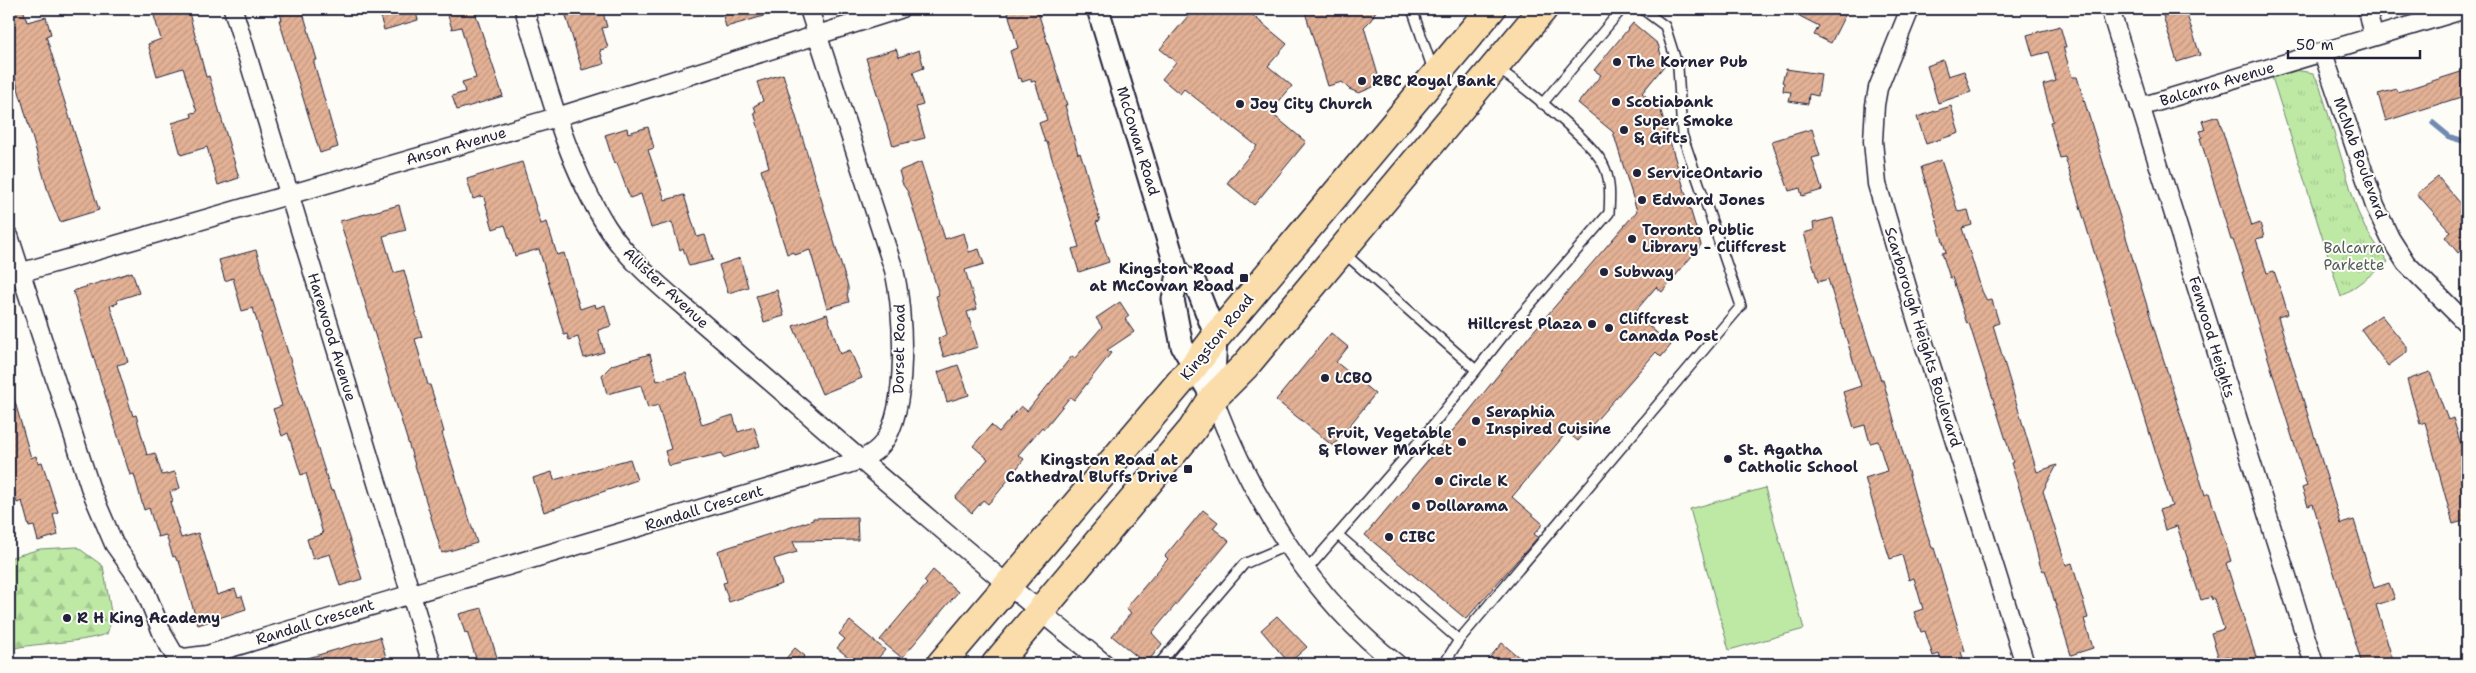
<svg xmlns="http://www.w3.org/2000/svg" width="2476" height="673" font-family="'Shantell Sans',sans-serif">
<style>
.grass{fill:#bee9a5;stroke:#708670}
.forest{fill:url(#forest-firs);stroke:#708670}
.park{fill:url(#park-tufts);stroke:#708670}
.lines{fill:none;stroke-linecap:round;stroke-linejoin:round}
.stream{stroke:#708ab0;stroke-width:5.5}
.building{fill:url(#building-hatch);stroke:#22223b}
.service-casing{stroke:#22223b;stroke-width:12}
.minor-casing{stroke:#22223b;stroke-width:21}
.tertiary-casing{stroke:#22223b;stroke-width:25}
.primary-casing{stroke:#22223b;stroke-width:31}
.service{stroke:#fdfcf7;stroke-width:9}
.minor{stroke:#fdfcf7;stroke-width:18}
.tertiary{stroke:#fdfcf7;stroke-width:21}
.primary{stroke:#faddab;stroke-width:28}
.poi-dot{fill:#22223b;stroke:#fdfcf7;stroke-width:2}
.labels{text-anchor:middle;stroke-width:4;stroke-linejoin:round;paint-order:stroke}
.poi-label{font-size:15px;font-weight:bold;fill:#22223b;stroke:#fdfcf7;text-anchor:start}
.street-label{font-size:15px;fill:#22223b;stroke:#fdfcf7}
.park-label{font-size:15px;fill:#515e5b;stroke:#fdfcf7}
</style>
<defs>
<pattern id="forest-firs" width="22" height="20" patternUnits="userSpaceOnUse" patternTransform="scale(1.25)"><rect width="22" height="20" fill="#bee9a5"/><path d="M5 1l3.5 6h-7zM16 11l3.5 6h-7z" fill="#a3c88f"/></pattern>
<pattern id="park-tufts" width="24" height="20" patternUnits="userSpaceOnUse" patternTransform="scale(1.25)"><rect width="24" height="20" fill="#bee9a5"/><path d="M3 7l-1-3M5 7V3M7 7l1-3M15 17l-1-3M17 17v-4M19 17l1-3" fill="none" stroke="#a3c88f"/></pattern>
<pattern id="building-hatch" width="6" height="6" patternUnits="userSpaceOnUse" patternTransform="scale(1.25)"><rect width="6" height="6" fill="#e3b195"/><path d="M-1 1l2-2M0 6l6-6M5 7l2-2" fill="none" stroke="#c29881"/></pattern>
</defs>
<rect width="100%" height="100%" fill="#fdfcf7"/>
<filter id="ink" filterUnits="userSpaceOnUse"><feTurbulence type="fractalNoise" baseFrequency=".02" numOctaves="2"/><feDisplacementMap in="SourceGraphic" scale="10" xChannelSelector="R" yChannelSelector="G"/><feConvolveMatrix kernelMatrix="1 2 1 2 8 2 1 2 1" color-interpolation-filters="sRGB"/></filter>
<g filter="url(#ink)">
<path class="grass" d="M1765 488 1804 629 1729 650 1690 509Z"/>
<path class="forest" d="M77 547 103 566 112 618 107 634C75 644 41 642 9 649V558L40 549Z"/>
<path class="park" d="M2294 70 2313 73 2319 83 2357 210 2365 228 2388 262 2341 297 2272 77Z"/>
<g class="lines">
<path class="stream" d="M2433 123 2450 137 2467 142"/>
</g>
<g class="building">
<path d="M9 9H23L27 22 46 17 51 34 46 36 60 81H58L99 210 60 222 49 195 9 57Z"/>
<path d="M152 9H188L206 77 209 76 239 178 218 185 207 147 181 155 172 123 192 117 191 113 197 112 183 68 157 76 148 44 161 39Z"/>
<path d="M279 9H302L317 60H314V63L338 147 320 153 279 20H282Z"/>
<path d="M393 9H415L418 20 384 30 379 13Z"/>
<path d="M446 9H474L503 96 457 110 452 96 465 92 462 82 476 78 461 27 452 29Z"/>
<path d="M564 9H602L607 27 602 28 608 48 600 50 604 64 582 70Z"/>
<path d="M721 9H773L774 13 726 27Z"/>
<path d="M1007 9H1037L1067 105H1065L1078 154 1080 153 1084 164 1100 221 1096 222 1109 262 1079 272 1072 249 1079 247 1047 142H1045L1039 123 1047 120 1035 81 1031 82V79L1022 82 1021 78 1018 79 1010 51 1018 48Z"/>
<path d="M1194 9H1245L1287 44 1268 66 1292 86 1270 112 1306 142 1254 205 1227 183 1257 146 1184 89 1180 94 1162 79 1176 62 1160 49Z"/>
<path d="M1304 9H1377L1371 20 1364 27 1378 75 1373 87 1359 93 1349 89 1342 82 1328 86Z"/>
<path d="M1786 9H1833L1845 15 1831 43 1814 35 1819 26Z"/>
<path d="M2161 9H2185L2200 55 2177 62Z"/>
<path d="M1633 23 1658 44 1664 66 1642 93 1660 108 1701 245 1662 292 1656 287 1634 313 1671 345 1661 357 1656 352 1578 441 1567 432 1512 497 1543 524 1534 534 1538 537 1466 619 1365 535 1470 410 1531 334 1637 211 1613 132 1578 103 1601 75 1594 70Z"/>
<path d="M2060 26 2066 47H2063L2072 77H2077L2205 495 2209 493 2231 561 2226 563 2257 660 2243 664H2231L2228 656 2219 659 2211 633 2224 629 2214 599 2212 600 2211 597 2201 600 2177 526 2165 530 2159 510 2172 506 2065 157 2060 158 2050 122 2053 121 2043 85 2056 81 2048 52 2033 56 2027 35Z"/>
<path d="M896 49 899 57 919 50 924 68 913 72 923 105 916 107 925 138 893 146 866 58Z"/>
<path d="M1943 60 1948 76 1964 71 1971 92 1938 103 1927 66Z"/>
<path d="M1786 69 1821 74 1818 96 1809 94 1808 104 1789 101 1791 92 1783 91 1784 83 1782 82Z"/>
<path d="M2467 70V95L2386 121 2378 94 2397 89 2398 92Z"/>
<path d="M783 74 848 287V293L847 294 849 302 827 308 810 250 795 255 794 252 787 254 761 170 769 167 754 112H756L754 106 763 101 757 82Z"/>
<path d="M1951 106 1959 133 1926 144 1917 117Z"/>
<path d="M2218 116 2252 226 2260 223 2264 237 2256 239 2267 273 2274 271 2283 297 2288 314 2278 317 2341 524 2354 520 2374 588 2389 583 2395 599 2376 605 2394 664H2362L2313 504 2308 506 2302 488 2307 486 2242 272H2244L2233 240H2231L2200 138 2202 137 2200 131 2205 130 2202 121Z"/>
<path d="M648 127 654 148 648 150 665 200 684 195 697 237 705 235 713 260 689 266 683 248 680 250 672 222 651 228 641 194 630 198 617 163 614 164 605 135 627 128 628 133Z"/>
<path d="M1812 129 1820 156 1812 158 1822 190 1802 196 1800 188 1789 191 1772 141Z"/>
<path d="M1941 160 1958 212 1968 210 1972 225 1962 228 1982 291 1987 301 1992 300 1999 323 1993 325 2037 472 2057 465 2043 491 2066 565 2072 563 2088 618 2084 619 2093 648 2071 655 2045 570 2043 571 2040 565 2028 516 2011 463 2013 462 1969 323 1967 324 1952 277 1950 278 1942 253 1946 252 1921 167Z"/>
<path d="M522 162 541 224 547 222 557 255 564 253 580 309 595 304 596 308 605 305 611 326 598 330 604 352 584 358 578 337 569 340 567 334 564 335 539 249 515 256 505 225 493 229 484 198 482 196 473 199 467 179Z"/>
<path d="M921 162 945 239 964 233 969 252 979 249 984 264 965 270 977 309 967 312 978 347 944 357 938 339 947 334 936 296 939 295 908 192 903 185 899 171Z"/>
<path d="M2438 177 2467 211V245L2458 253 2445 237 2451 232 2417 194Z"/>
<path d="M399 205 406 230 383 236 394 273 404 270 422 337 415 339 428 385H430L436 404 444 432 442 433 477 543 442 553 340 221Z"/>
<path d="M1833 218 1849 282 1870 348 1881 380H1883L1917 504 1932 548H1934L1965 651 1961 652 1965 664H1942L1939 654 1933 656 1925 631 1921 632 1914 612 1923 609 1914 578 1909 580 1902 555 1890 559 1865 478 1887 471 1878 441 1870 443 1865 425 1854 428 1843 392 1861 386 1828 279 1818 282 1804 233 1814 230 1813 223Z"/>
<path d="M256 250 331 491 334 490 362 579 340 586 330 554 313 559 307 539 323 534 306 473 301 475 288 433 282 436 273 409 282 406 253 308 242 311 233 278 225 281 219 260Z"/>
<path d="M740 258 748 287 728 293 719 265Z"/>
<path d="M132 272 139 293 117 300 118 303 110 306 128 362 117 365 133 416 136 415 147 455 155 453 162 475 175 472 180 488 170 492 173 501 170 502 181 538 198 533 217 595 235 589 238 597 242 596 246 609 198 625 179 561H177L175 556 173 557 166 535 158 537 149 508 144 510 134 474 130 475 73 291Z"/>
<path d="M777 290 784 316 764 322 756 296Z"/>
<path d="M1120 302 1129 316 1125 319 1134 332 1107 350 1111 353 1074 400 1070 397 1044 429 1042 427 1018 455 1024 459 998 493 988 504 983 500 972 513 955 498 988 459 973 446 991 425 999 432 1021 406 1027 411 1072 356 1075 358 1102 327 1096 318Z"/>
<path d="M827 314 840 354 850 350 862 378 822 394 793 326Z"/>
<path d="M2381 315 2407 347V352L2388 366 2361 329Z"/>
<path d="M1331 333 1348 347 1336 362 1375 394 1333 446 1276 400Z"/>
<path d="M650 354 657 381 686 373 702 425 733 415 738 432 754 427 760 446 723 458 722 453 669 466 665 451 671 449 658 405 648 408 641 385 607 394 602 375 612 365Z"/>
<path d="M958 365 969 395 947 402 938 372Z"/>
<path d="M2430 372 2448 420 2453 418 2467 465V520L2453 524 2425 422 2420 424 2407 380Z"/>
<path d="M13 395 31 458 36 456 38 463 42 462 58 512 53 514 58 535 38 541 34 526 29 527 22 501 17 503 9 476V396Z"/>
<path d="M630 459 637 480 544 512 533 478 552 472 554 480Z"/>
<path d="M1203 510 1218 522 1213 528 1229 541 1152 633 1162 644 1146 664 1112 636 1131 613 1126 609 1131 602 1168 559 1165 556Z"/>
<path d="M857 517 858 540 793 541 797 552 774 559 782 584 729 602 723 583 727 582 718 551 720 550 813 520V518Z"/>
<path d="M933 570 958 592 902 658 880 640 927 584 924 581Z"/>
<path d="M482 608 499 664H478L467 632 465 633 459 614Z"/>
<path d="M1277 616 1307 647 1289 663 1261 630Z"/>
<path d="M850 621 885 650 873 664H857L837 648 845 639 839 634Z"/>
<path d="M380 637 388 664H301V660Z"/>
<path d="M1502 643 1527 664H1484Z"/>
<path d="M795 648 805 656 798 664H781Z"/>
</g>
<g class="lines">
<defs>
<g id="service">
<path d="M1412 9 1433 70"/>
<path d="M1542 104 1622 9"/>
<path d="M1344 253 1476 370"/>
<path d="M1338 535 1459 640 1741 306 1682 134 1678 67 1665 26 1642 9"/>
<path d="M1306 571 1428 431 1503 336 1609 213C1610 197 1611 179 1603 164 1592 141 1522 85 1498 69"/>
<path d="M1159 664 1244 564 1288 545"/>
<path d="M1444 664 1459 640"/>
</g>
<g id="minor">
<path d="M233 9 432 664"/>
<path d="M524 9C547 83 565 161 607 227 626 257 655 282 682 305 707 327 732 348 757 370 872 470 986 569 1105 664"/>
<path d="M1910 9 1878 88 1875 105 1873 141 1877 184 1916 318 2025 664"/>
<path d="M2110 9 2314 664"/>
<path d="M2369 9 2368 14 2373 36"/>
<path d="M2323 53 2375 206 2390 238 2406 263 2467 324"/>
<path d="M2140 107 2466 9"/>
<path d="M9 236 91 490 114 544 143 585 163 635 174 654 184 658 207 655C415 592 624 533 832 469 850 463 871 459 883 443 909 409 904 311 894 270L809 9"/>
<path d="M9 276 557 117 900 9"/>
<path d="M1213 398C1251 497 1312 599 1397 664"/>
</g>
<g id="tertiary">
<path d="M1098 9 1178 274 1173 299 1182 346 1213 398"/>
<path d="M1178 274 1195 283 1216 337 1213 398"/>
</g>
<g id="primary">
<path d="M941 664 1193 367 1216 337 1491 9"/>
<path d="M996 664 1192 430 1213 398 1245 366 1543 9"/>
</g>
</defs>
<use href="#service" class="service-casing"/>
<use href="#minor" class="minor-casing"/>
<use href="#tertiary" class="tertiary-casing"/>
<use href="#primary" class="primary-casing"/>
<use href="#service" class="service"/>
<use href="#minor" class="minor"/>
<use href="#tertiary" class="tertiary"/>
<use href="#primary" class="primary"/>
</g>
</g>
<g class="poi-dot">
<circle cx="1617" cy="62" r="5"/>
<circle cx="1362" cy="81" r="5"/>
<circle cx="1616" cy="102" r="5"/>
<circle cx="1240" cy="104" r="5"/>
<circle cx="1624" cy="130" r="5"/>
<circle cx="1637" cy="173" r="5"/>
<circle cx="1642" cy="200" r="5"/>
<circle cx="1632" cy="239" r="5"/>
<circle cx="1604" cy="272" r="5"/>
<rect x="1239" y="273" width="10" height="10" rx="2.5"/>
<circle cx="1592" cy="324" r="5"/>
<circle cx="1609" cy="328" r="5"/>
<circle cx="1325" cy="378" r="5"/>
<circle cx="1476" cy="421" r="5"/>
<circle cx="1462" cy="442" r="5"/>
<circle cx="1728" cy="459" r="5"/>
<rect x="1183" y="464" width="10" height="10" rx="2.5"/>
<circle cx="1439" cy="481" r="5"/>
<circle cx="1416" cy="506" r="5"/>
<circle cx="1389" cy="537" r="5"/>
<circle cx="67" cy="618" r="5"/>
</g>
<g class="labels">
<g class="poi-label">
<text x="1627" y="67">The Korner Pub</text>
<text x="1372" y="86">RBC Royal Bank</text>
<text x="1626" y="107">Scotiabank</text>
<text x="1250" y="109">Joy City Church</text>
<text x="1634" y="126">Super Smoke<tspan x="1634" dy="17">&amp; Gifts</tspan></text>
<text x="1647" y="178">ServiceOntario</text>
<text x="1652" y="205">Edward Jones</text>
<text x="1642" y="235">Toronto Public<tspan x="1642" dy="17">Library - Cliffcrest</tspan></text>
<text x="1234" y="274" text-anchor="end">Kingston Road<tspan x="1234" dy="17">at McCowan Road</tspan></text>
<text x="1614" y="277">Subway</text>
<text x="1619" y="324">Cliffcrest<tspan x="1619" dy="17">Canada Post</tspan></text>
<text x="1582" y="329" text-anchor="end">Hillcrest Plaza</text>
<text x="1335" y="383">LCBO</text>
<text x="1486" y="417">Seraphia<tspan x="1486" dy="17">Inspired Cuisine</tspan></text>
<text x="1452" y="438" text-anchor="end">Fruit, Vegetable<tspan x="1452" dy="17">&amp; Flower Market</tspan></text>
<text x="1738" y="455">St. Agatha<tspan x="1738" dy="17">Catholic School</tspan></text>
<text x="1178" y="465" text-anchor="end">Kingston Road at<tspan x="1178" dy="17">Cathedral Bluffs Drive</tspan></text>
<text x="1449" y="486">Circle K</text>
<text x="1426" y="511">Dollarama</text>
<text x="1399" y="542">CIBC</text>
<text x="77" y="623">R H King Academy</text>
</g>
<g class="street-label">
<text transform="translate(2217 84) rotate(-17)" y="5">Balcarra Avenue</text>
<text transform="translate(1138 141) rotate(73)" y="5">McCowan Road</text>
<text transform="translate(456 146) rotate(-16)" y="5">Anson Avenue</text>
<text transform="translate(2360 158) rotate(70)" y="5">McNab Boulevard</text>
<text transform="translate(666 288) rotate(43)" y="5">Allister Avenue</text>
<text transform="translate(332 337) rotate(73)" y="5">Harewood Avenue</text>
<text transform="translate(1217 337) rotate(-51)" y="5">Kingston Road</text>
<text transform="translate(1923 337) rotate(73)" y="5">Scarborough Heights Boulevard</text>
<text transform="translate(2212 337) rotate(73)" y="5">Fenwood Heights</text>
<text transform="translate(899 349) rotate(-89)" y="5">Dorset Road</text>
<text transform="translate(704 508) rotate(-17)" y="5">Randall Crescent</text>
<text transform="translate(315 622) rotate(-17)" y="5">Randall Crescent</text>
</g>
<g class="park-label">
<text x="2354" y="253">Balcarra<tspan x="2354" dy="17">Parkette</tspan></text>
</g>
</g>
<rect width="2476" height="673" fill="none" stroke="#fdfcf7" stroke-width="30"/>
<rect x="15" y="15" width="2446" height="643" fill="none" stroke="#22223b" stroke-width="2" filter="url(#ink)"/>
<path d="M2288 50v8h132v-8" fill="none" stroke="#22223b" stroke-width="2.5"/>
<text x="2296" y="50" font-size="15" fill="#22223b" stroke="#fdfcf7" stroke-width="4" paint-order="stroke">50 m</text>
</svg>
